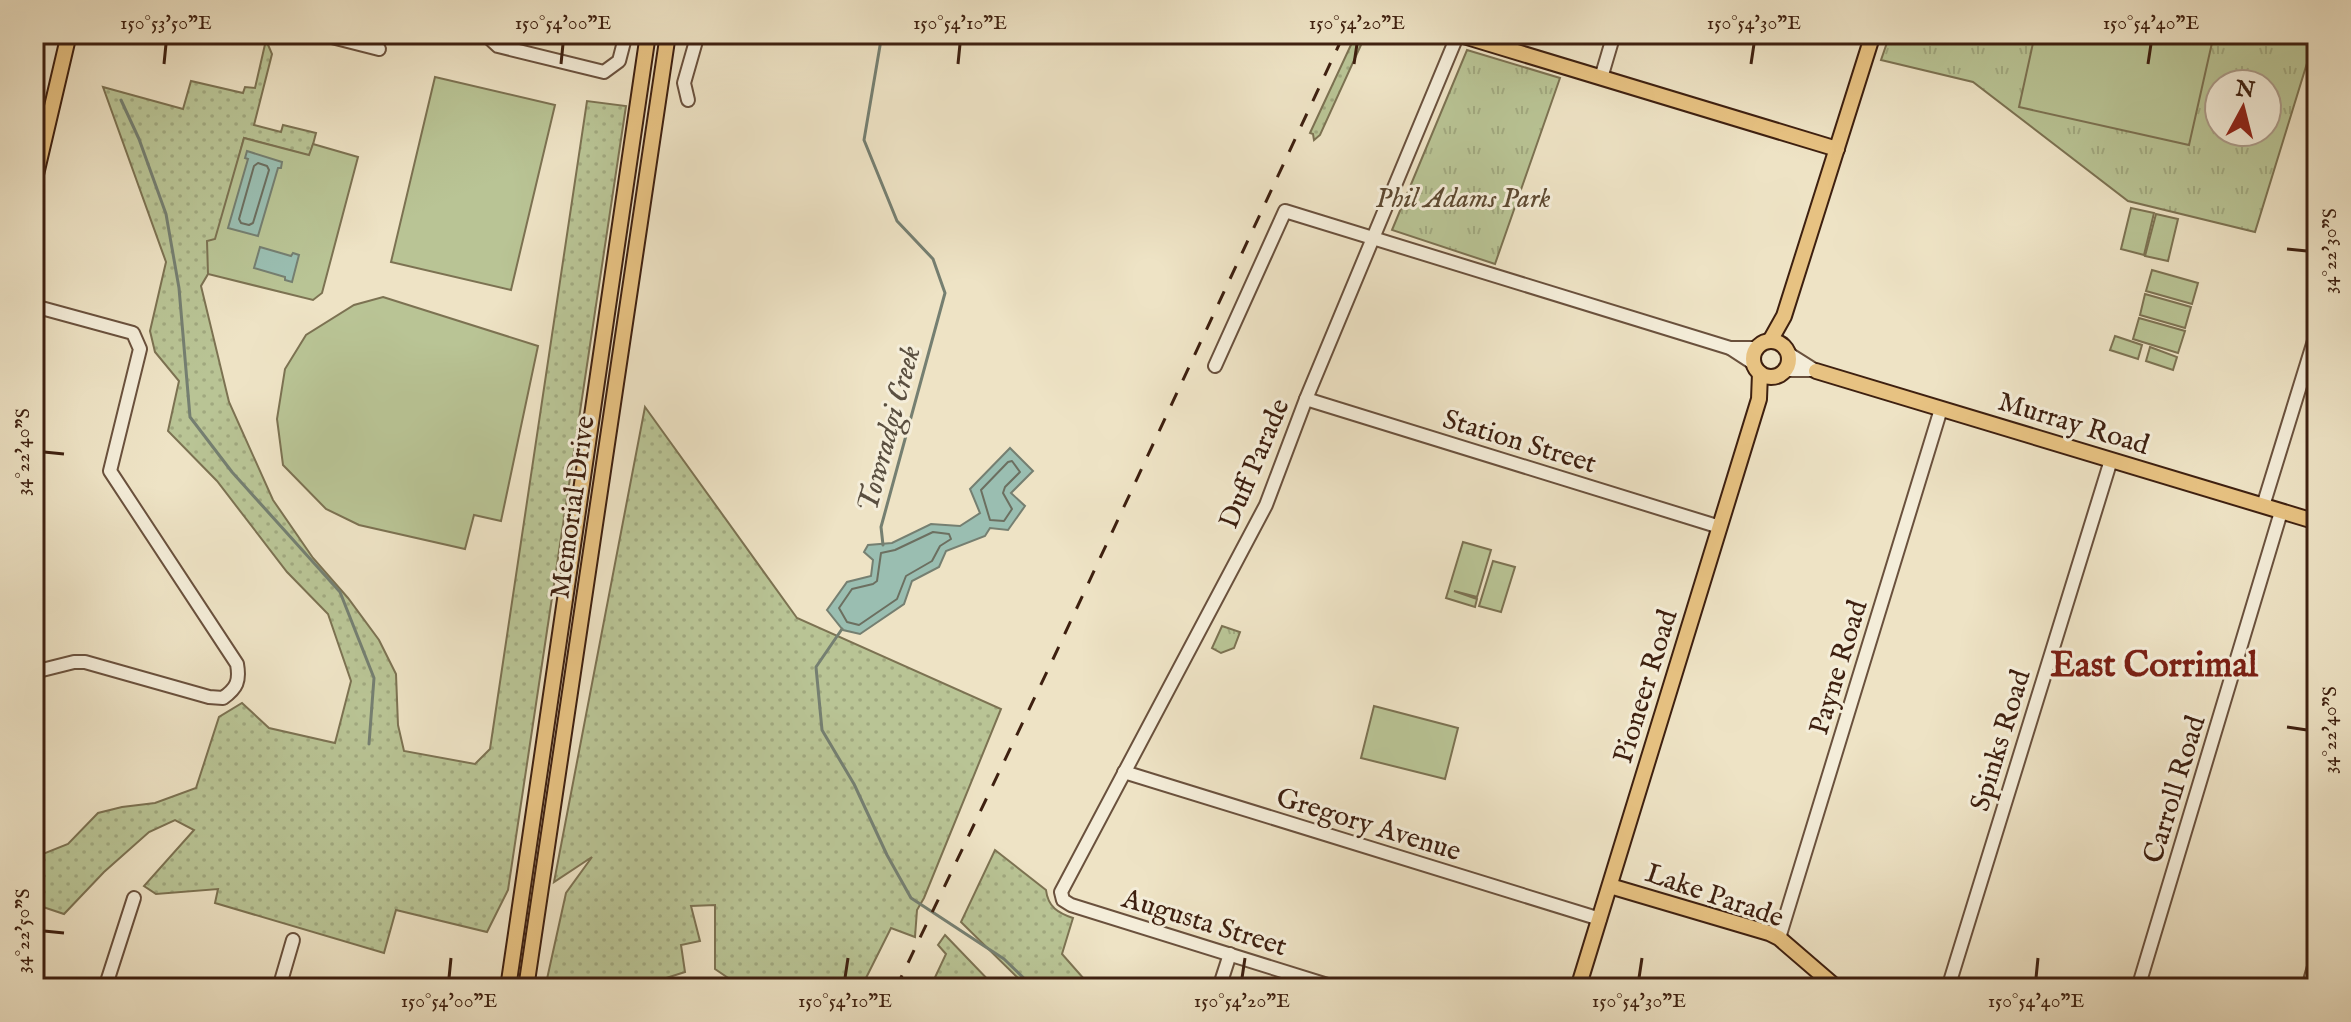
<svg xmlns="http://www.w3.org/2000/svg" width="2351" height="1022" font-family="'IM FELL English',serif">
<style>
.grass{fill:url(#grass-dots);stroke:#7c7252;stroke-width:2}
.park{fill:url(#park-tufts);stroke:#7c7252;stroke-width:2;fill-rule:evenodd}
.pitch{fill:#b9c495;stroke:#7c7252;stroke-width:2}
.water{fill:#9abeb1;stroke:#757f71;stroke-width:2}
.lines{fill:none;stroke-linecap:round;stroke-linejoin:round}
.shore{stroke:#6c6f60;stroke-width:2}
.stream{stroke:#757f71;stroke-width:3}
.minor-casing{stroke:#6a513d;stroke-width:16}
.major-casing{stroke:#3e2010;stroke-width:18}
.minor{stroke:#f4edd9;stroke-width:12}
.major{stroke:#e7c282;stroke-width:14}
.rail{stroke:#3e2010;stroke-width:3;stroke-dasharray:14 14;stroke-linecap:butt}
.ticks{fill:none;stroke:#3e2010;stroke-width:3}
.labels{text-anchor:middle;stroke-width:6;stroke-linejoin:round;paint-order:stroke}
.park-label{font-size:28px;font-style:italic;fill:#5d4931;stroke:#f4edd9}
.street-label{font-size:28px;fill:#3e2010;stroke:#f4edd9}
.water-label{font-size:30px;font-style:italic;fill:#5a4f40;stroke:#f4edd9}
.district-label{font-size:36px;font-weight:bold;fill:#7a1f14;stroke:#f4edd9}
.neatline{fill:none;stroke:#3e2010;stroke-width:3}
.ticks-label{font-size:20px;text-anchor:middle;fill:#3e2010}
</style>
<defs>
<pattern id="grass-dots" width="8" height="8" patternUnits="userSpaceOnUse" patternTransform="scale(2)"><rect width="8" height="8" fill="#b9c495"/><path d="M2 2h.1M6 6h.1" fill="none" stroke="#a0a87f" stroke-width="1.8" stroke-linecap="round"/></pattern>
<pattern id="park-tufts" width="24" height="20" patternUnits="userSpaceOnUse" patternTransform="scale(2)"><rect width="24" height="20" fill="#b9c495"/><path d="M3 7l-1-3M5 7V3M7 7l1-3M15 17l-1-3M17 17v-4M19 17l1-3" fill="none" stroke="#a0a87f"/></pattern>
</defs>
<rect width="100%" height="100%" fill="#eee3c5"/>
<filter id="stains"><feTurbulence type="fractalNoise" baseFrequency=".0025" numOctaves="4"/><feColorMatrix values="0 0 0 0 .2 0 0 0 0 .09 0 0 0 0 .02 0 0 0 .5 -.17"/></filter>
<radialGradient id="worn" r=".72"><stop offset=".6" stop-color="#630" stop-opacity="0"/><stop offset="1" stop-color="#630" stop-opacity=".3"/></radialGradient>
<g class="grass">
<path d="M1356 34H1366L1320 135 1314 140 1313 134 1310 133Z"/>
<path d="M266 40 272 54 254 125 281 132 283 125 316 133 310 156 244 138 208 274 201 286 229 402 273 500 313 558 348 598 379 640 396 674 398 725 404 751 475 764 490 749 587 101 626 106 508 890 487 932 396 910 384 953 215 903 218 889 156 894 144 886 194 830 175 820 149 832 104 872 64 914 34 904V854L38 856 68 844 98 813 122 807 155 803 196 788 219 717 242 703 269 728 335 743 351 681 328 614 287 572 217 481 168 431 179 381 155 352 150 331 166 262 103 87 183 109 191 81 243 93 245 87 255 88Z"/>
<path d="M645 407 797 618 1001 709 924 898 917 910 915 937 891 928 861 988H743L715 969V905L691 906 700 941 681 945 685 972 635 988H545L566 893 592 857 554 882Z"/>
<path d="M995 850 1046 890C1048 907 1058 913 1073 918L1062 954 1092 988H1028L961 922Z"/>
<path d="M945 935 996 988H930L946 954 938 945Z"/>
</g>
<g class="park">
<path d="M1890 34H2316L2255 232 2128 201 1973 82 1881 60ZM2219 84H2267V132H2219Z"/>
<path d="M1467 50 1560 78 1495 264 1392 230Z"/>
<path d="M1222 626 1240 632 1234 648 1221 653 1212 648Z"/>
</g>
<g class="pitch">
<path d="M2035 34H2214L2189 145 2019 107Z"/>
<path d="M435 77 555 105 511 290 391 262Z"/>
<path d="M244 138 309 155 313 144 358 157 322 293 313 300 208 274 207 241 215 239Z"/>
<path d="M2131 208 2154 213 2144 255 2121 249Z"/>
<path d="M2156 214 2178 219 2168 261 2145 256Z"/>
<path d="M2152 270 2198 283 2192 304 2146 291Z"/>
<path d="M2145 294 2191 307 2185 328 2140 315Z"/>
<path d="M383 297 538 346 501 521 474 515 465 549 359 525 326 509 283 465 277 419 285 369 306 335 354 305Z"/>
<path d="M2139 318 2185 331 2178 353 2133 339Z"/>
<path d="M2115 336 2142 345 2138 359 2110 350Z"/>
<path d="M2150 347 2177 357 2173 370 2146 361Z"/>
<path d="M1463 542 1491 550 1477 597 1454 591 1477 599 1475 607 1446 598Z"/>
<path d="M1493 561 1515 567 1501 612 1479 606Z"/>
<path d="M1374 706 1458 728 1445 779 1361 758Z"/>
</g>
<g class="water">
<path d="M247 151 282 162 281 168H278L258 236 228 228 248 159 245 158Z"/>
<path d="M260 247 291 256 293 253 299 255 292 282 285 280V277L254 268Z"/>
<path d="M1010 448 1033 471 1011 493 1025 506 1008 530 990 528 985 536 946 551 939 567 912 581 904 604 860 634 843 630 827 610 847 582 871 576 873 560 864 552 868 545 892 543 931 524 960 526 980 513 970 489Z"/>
</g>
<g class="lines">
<g class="shore">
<path d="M258 163 267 166 269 170 253 223 249 225 241 223 239 219 254 166Z"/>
<path d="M1012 461 1020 472 1005 487 1003 493 1012 509 1004 521 990 520 981 490 1008 462Z"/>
<path d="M933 532 949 534 951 539 940 546 932 561 906 576 897 599 859 625 847 622 839 608 852 589 873 584 877 581 881 553 895 550Z"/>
</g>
<g class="stream">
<path d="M882 34 864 140 897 221 933 259 945 293 881 527 883 545"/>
<path d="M121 100 139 139 166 214 179 288 190 417 232 472 340 592 374 678 369 744"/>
<path d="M842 629 816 667 822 730 854 784 887 855 911 898 1004 959 1034 988"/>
</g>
<defs>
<g id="minor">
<path d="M320 34 379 49"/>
<path d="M485 34 498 46 604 72 619 61 626 34"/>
<path d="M1601 78 1614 34"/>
<path d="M688 100 684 83 698 34"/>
<path d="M34 306 133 333 140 349 110 471 237 664C240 681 237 688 223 698L209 697 85 662H74L34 672"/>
<path d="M1730 348H1757"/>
<path d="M1789 354 1816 371"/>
<path d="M1215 366 1285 211 1730 348 1753 363"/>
<path d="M1785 370H1813"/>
<path d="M1306 399 1720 527"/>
<path d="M2263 506 2317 331"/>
<path d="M1124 772 1600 919"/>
<path d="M1779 938 1941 409"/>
<path d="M105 988 134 898"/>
<path d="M279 988 293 940"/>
<path d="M1219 988 1230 954"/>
<path d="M1337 988 1071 905 1063 900 1061 892 1266 505 1306 399 1458 34"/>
<path d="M1948 988 2111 460"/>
<path d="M2138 988 2281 512"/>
<path d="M2308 988 2317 956"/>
</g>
<g id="major">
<path d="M1457 34 1837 149"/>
<path d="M34 183 69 34"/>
<path d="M1770 341 1784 316 1873 34"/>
<circle cx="1771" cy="359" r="18"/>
<path d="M1816 371 2317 522"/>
<path d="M1610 886 1769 933 1779 938 1837 988"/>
<path d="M508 988 648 34"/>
<path d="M526 988 668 34"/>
<path d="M1578 988 1759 399 1760 373"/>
</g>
</defs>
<use href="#minor" class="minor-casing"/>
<use href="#major" class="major-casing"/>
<use href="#minor" class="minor"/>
<use href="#major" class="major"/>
<path class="rail" d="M896 988 1054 657 1344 34"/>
</g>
<path class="ticks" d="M164 64 166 44M561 64 563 44M958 64 960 44M1354 64 1357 44M1751 64 1754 44M2148 64 2151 44M2287 249 2307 251M44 452 64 454M2287 727 2307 730M44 931 64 933M449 978 451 958M845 978 848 958M1242 978 1245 958M1639 978 1642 958M2036 978 2038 958"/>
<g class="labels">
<g class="park-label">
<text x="1463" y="207">Phil Adams Park</text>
</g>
<g class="street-label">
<text transform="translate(2074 422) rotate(17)" y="10">Murray Road</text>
<text transform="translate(1520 440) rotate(17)" y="10">Station Street</text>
<text transform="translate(1253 463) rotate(-67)" y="10">Duff Parade</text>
<text transform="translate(571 507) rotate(-82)" y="10">Memorial Drive</text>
<text transform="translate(1837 667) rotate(-73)" y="10">Payne Road</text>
<text transform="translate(1644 686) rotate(-73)" y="10">Pioneer Road</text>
<text transform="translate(1999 740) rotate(-73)" y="10">Spinks Road</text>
<text transform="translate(2173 789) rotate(-73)" y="10">Carroll Road</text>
<text transform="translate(1369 823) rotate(17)" y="10">Gregory Avenue</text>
<text transform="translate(1715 894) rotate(19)" y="10">Lake Parade</text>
<text transform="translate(1205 921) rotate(17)" y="10">Augusta Street</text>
</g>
<g class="water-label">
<text transform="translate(888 429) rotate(-75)" y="10">Towradgi Creek</text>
</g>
<g class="district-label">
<text x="2154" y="676">East Corrimal</text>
</g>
</g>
<rect width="2351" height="1022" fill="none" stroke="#eee3c5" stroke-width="88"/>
<g transform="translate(2243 108) rotate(7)"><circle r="38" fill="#f4edd9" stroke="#ab9b89" stroke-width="2"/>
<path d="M0-6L14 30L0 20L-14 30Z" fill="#8f2418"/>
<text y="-12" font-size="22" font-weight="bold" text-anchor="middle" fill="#3e2010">N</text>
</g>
<rect x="44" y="44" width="2263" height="934" class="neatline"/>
<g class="ticks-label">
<text x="166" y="29">150°53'50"E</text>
<text x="563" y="29">150°54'00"E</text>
<text x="960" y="29">150°54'10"E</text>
<text x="1357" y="29">150°54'20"E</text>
<text x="1754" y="29">150°54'30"E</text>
<text x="2151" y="29">150°54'40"E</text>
<text transform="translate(2329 251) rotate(-90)" y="7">34°22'30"S</text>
<text transform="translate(22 452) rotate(-90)" y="7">34°22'40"S</text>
<text transform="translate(2329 730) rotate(-90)" y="7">34°22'40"S</text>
<text transform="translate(22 931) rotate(-90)" y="7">34°22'50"S</text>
<text x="449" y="1007">150°54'00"E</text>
<text x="845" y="1007">150°54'10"E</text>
<text x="1242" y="1007">150°54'20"E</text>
<text x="1639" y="1007">150°54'30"E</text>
<text x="2036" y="1007">150°54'40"E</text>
</g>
<rect width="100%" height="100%" filter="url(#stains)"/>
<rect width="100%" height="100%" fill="url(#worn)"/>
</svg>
